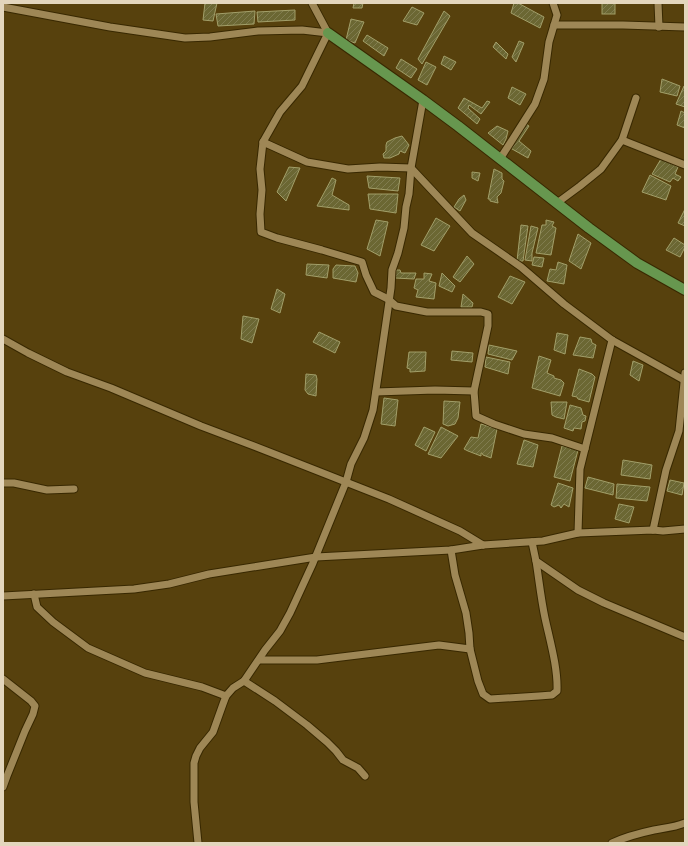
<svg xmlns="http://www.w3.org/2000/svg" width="688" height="846" font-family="Quicksand,sans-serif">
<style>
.building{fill:url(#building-hatch);stroke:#a29f69}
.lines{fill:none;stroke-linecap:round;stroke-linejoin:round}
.minor-casing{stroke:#382801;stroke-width:9}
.major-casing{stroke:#382801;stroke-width:12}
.minor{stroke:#9e8756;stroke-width:7}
.major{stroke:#67974f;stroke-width:10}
</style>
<defs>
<pattern id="building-hatch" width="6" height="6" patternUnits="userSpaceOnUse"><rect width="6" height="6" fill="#6b6733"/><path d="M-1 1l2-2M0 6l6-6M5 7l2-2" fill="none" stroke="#807c4f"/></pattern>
</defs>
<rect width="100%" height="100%" fill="#57410d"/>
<g class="building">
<path d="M205 3H217L213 21 203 20Z"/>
<path d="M354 3H363L362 8H353Z"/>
<path d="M514 3H518L544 17 540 28 511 13Z"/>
<rect x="602" y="3" width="13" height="11"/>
<path d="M412 7 424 13 417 25 403 21Z"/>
<path d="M295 10V20L258 22 257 12Z"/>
<path d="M255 11 254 24 218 26 216 14Z"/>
<path d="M444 11 450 16 422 64 418 59Z"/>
<path d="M351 19 364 22 355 43 346 40Z"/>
<path d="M367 35 388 48 384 56 363 41Z"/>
<path d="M519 41 524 43 516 62 512 57Z"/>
<path d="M496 42 508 54 506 59 493 47Z"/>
<path d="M444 56 456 62 451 70 441 64Z"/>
<path d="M401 59 417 69 411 78 396 68Z"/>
<path d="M426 62 436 67 427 85 418 80Z"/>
<path d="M662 79 680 86 677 96 660 92Z"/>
<path d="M684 86 685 87V107L676 104Z"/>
<path d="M512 87 526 94 520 105 508 98Z"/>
<path d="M464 98 482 108 487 101 490 102 481 114 469 105 468 108 480 119 477 124 458 108Z"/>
<path d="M681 111 685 113V128L677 125Z"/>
<path d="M523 122 529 126 519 141 531 151 528 158 505 145Z"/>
<path d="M497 126 508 131 506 139 503 145 488 133Z"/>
<path d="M402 136 409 145 405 153 400 151 399 154 390 158H384L383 154 386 151V145L387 142 395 138Z"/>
<path d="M661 159 678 167 675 174 681 177 678 181 673 178 670 182 652 174Z"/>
<path d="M289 167 300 168 286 201 277 192Z"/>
<path d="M494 169 502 173V179L504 181 501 193 497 197 498 203 490 201V199H488Z"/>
<path d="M472 172 480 173 478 181 472 178Z"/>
<path d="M650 175 671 186 666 200 642 192Z"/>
<path d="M367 176 400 178 398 191 369 188Z"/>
<path d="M332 178 336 180 332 195 349 205V210L317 206Z"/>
<path d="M368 194H398L396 213 370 209Z"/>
<path d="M464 195 466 200 460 211 454 207 459 199Z"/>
<path d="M685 209V226L678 223Z"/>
<path d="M436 218 450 226 434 251 421 245Z"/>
<path d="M376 220 388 222 380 256 367 249Z"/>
<path d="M546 220 554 222 552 226 556 228 551 255 536 253 542 225H546Z"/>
<path d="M521 225 528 226 523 261H517Z"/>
<path d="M531 226 538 228 532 253V261L525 260Z"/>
<path d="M578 234 591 243 581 269 569 261Z"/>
<path d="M674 238 685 245V247L680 257 666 250Z"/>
<path d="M467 256 474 264 460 282 453 277Z"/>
<path d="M534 257 544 258 542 267 532 265Z"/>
<path d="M558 262 567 265 564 284 547 281 550 269 556 270Z"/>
<path d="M307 264 329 265 327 278 306 275Z"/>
<path d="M336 265 355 266 358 273 356 282 333 278V269Z"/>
<path d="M396 270H400L401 273H416L414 279 395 278Z"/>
<path d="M424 273 432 274 429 281 436 283 434 299 416 297 418 290 414 288 416 279H424Z"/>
<path d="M442 273 455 286 452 292 439 286Z"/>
<path d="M510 276 525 282 512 304 498 297Z"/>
<path d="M277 289 285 294 280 313 271 309Z"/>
<path d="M463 294 473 303 472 307H461Z"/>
<path d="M243 316 259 319 252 343 241 339Z"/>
<path d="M319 332 340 342 335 353 313 342Z"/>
<path d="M557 333 568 335 565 354 554 350Z"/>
<path d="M580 337 591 339 592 343 596 345 593 358 573 355Z"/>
<path d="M489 345 517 351 512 360 488 354Z"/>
<path d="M452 351 473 353 472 362 451 360Z"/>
<path d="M409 352H426L425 371 410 372V369L407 368Z"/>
<path d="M539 356 551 360 547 373 554 376V378L561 380 564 383 560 396 532 388Z"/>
<path d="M486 357 510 362 508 374 485 367Z"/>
<path d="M633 361 643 365 639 381 630 375Z"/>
<path d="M579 369 592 374 595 377 589 402 578 399 577 397 572 396Z"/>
<path d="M306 374 316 375 317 379 316 396 308 394 305 390Z"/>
<path d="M384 398 398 400 395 426 381 424Z"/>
<path d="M444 401 460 402 458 418 455 424 448 426 443 424Z"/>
<path d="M551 402H567L564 419 556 417 552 415Z"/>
<path d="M570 405 581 408 583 415 586 416 585 421 582 422 581 429 574 428 573 431 564 428Z"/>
<path d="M481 424 497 429 491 458 483 455 482 453H481V456L468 451 464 449 471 437 478 438Z"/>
<path d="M424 427 435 432 426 451 415 445Z"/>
<path d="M441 427 458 436 441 458 428 454Z"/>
<path d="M524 440 538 445 533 467 517 464Z"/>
<path d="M562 446 578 450 570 481 554 477Z"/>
<path d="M623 460 652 465 650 479 621 475Z"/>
<path d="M588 477 614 484 613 495 585 488Z"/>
<path d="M670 480 684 483 682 495 667 491Z"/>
<path d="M558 483 573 488 569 507 564 504 561 508 559 505 554 507 551 505Z"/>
<path d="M617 484 650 487 647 501 616 498Z"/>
<path d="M619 504 634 507 629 523 615 519Z"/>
</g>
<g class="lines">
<defs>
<g id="minor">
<path d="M312 3 328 33"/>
<path d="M658 3 659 27"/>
<path d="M3 7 110 27 185 38 210 37 258 31 302 30 328 33"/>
<path d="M554 25H623L685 27"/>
<path d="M328 33 302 86 280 112 263 142 260 169 262 190 260 214 261 232 277 238 322 250 362 262 366 275 374 292 388 299 396 306 427 312H481L488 314V326L474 391 476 416 494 424 524 434 552 438 585 449"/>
<path d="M622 140 685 165"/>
<path d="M263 142 307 162 348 169 380 167 411 168 472 233 521 267 564 304 612 340 684 380"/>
<path d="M500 159 535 104 544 79 549 42 557 15 553 3"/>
<path d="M557 203 580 186 601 169 622 140 636 98"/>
<path d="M3 339 28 353 67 372 111 388 201 426 246 443 277 455 389 499 460 531 483 545"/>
<path d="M376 392 435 390 474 391"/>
<path d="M3 483H14L47 490 74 489"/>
<path d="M653 530 666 470 679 431 685 373"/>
<path d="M578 533 580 469 612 340"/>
<path d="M532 542 536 561 578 590 604 603 685 637"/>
<path d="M451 550 455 575 466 613 469 633 470 649 478 681 483 694 490 699 539 696 552 695 557 691C558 668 550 641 545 618 541 599 539 580 536 561"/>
<path d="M34 594 37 607 53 622 88 648 145 673 202 687 226 696"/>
<path d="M3 596 134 589 169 584 209 574 316 557 451 550 483 545 543 541 578 533 653 530 663 531 685 529"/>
<path d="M259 660H317L439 645 470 649"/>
<path d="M3 679 31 701 35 706 33 714 25 731 7 776 3 787"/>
<path d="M244 681 275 701 307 725 327 742 336 751 343 760 358 768 365 776"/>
<path d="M198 843 194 802V763L196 756 200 748 213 732 223 704 226 696 233 688 244 681 265 650 280 631 290 613 313 563 346 482 351 464 364 438 373 410 384 336 391 288 392 270 398 253 404 228 406 207 409 194 411 168 423 100"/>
<path d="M612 843C625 837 640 833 654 830 665 828 675 827 685 823"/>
</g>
<path id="major" d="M328 33 423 100 458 126 589 228 637 263 685 290"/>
</defs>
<use href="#minor" class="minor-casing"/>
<use href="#major" class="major-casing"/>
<use href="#minor" class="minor"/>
<use href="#major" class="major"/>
</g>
<rect width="688" height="846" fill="none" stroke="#e3d6bd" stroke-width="8"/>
</svg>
